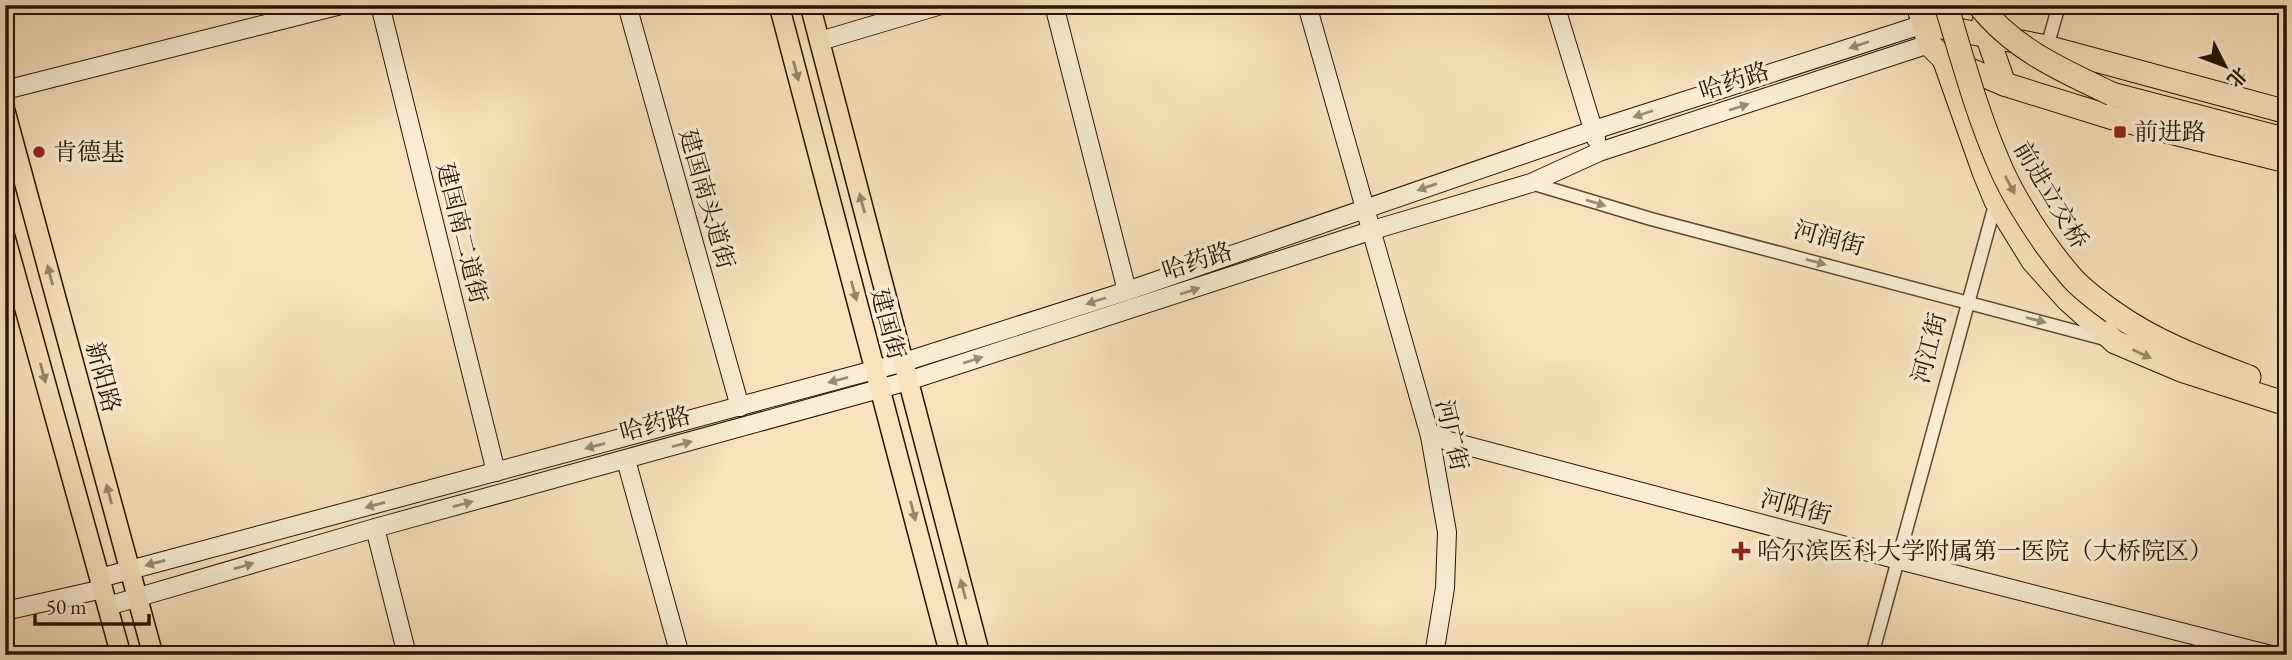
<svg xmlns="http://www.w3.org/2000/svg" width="2292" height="660" font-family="'EB Garamond','Noto Serif SC',serif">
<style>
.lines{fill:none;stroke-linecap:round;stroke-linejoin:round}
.street-casing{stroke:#5b472f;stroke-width:15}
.secondary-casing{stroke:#261300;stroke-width:20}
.primary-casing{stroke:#261300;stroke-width:22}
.highway-casing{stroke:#261300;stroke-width:25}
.street{stroke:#fbecd3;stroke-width:12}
.secondary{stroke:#fbecd3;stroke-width:18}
.primary{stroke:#f9e2bc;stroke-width:19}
.highway{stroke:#f9e2bc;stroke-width:23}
.highway-bridge-casing{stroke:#261300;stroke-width:25;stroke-linecap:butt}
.highway-bridge{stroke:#f9e2bc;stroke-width:23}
.oneway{fill:#9b8a74}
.oneway2{fill:#9a8567}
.poi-dot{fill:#8f2418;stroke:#fbecd3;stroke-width:2.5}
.labels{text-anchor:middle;stroke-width:7;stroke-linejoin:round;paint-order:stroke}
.street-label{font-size:24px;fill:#261300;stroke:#fbecd3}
.poi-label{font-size:24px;fill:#261300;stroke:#fbecd3;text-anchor:start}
</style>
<rect width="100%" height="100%" fill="#f9e2bc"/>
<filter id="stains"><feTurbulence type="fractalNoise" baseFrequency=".00286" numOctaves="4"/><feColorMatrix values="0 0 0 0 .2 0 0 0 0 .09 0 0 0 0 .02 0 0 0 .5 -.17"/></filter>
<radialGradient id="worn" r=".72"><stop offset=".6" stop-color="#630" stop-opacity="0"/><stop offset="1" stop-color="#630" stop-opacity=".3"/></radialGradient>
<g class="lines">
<defs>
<g id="street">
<path d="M2047 47 2059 5"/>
<path d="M1531 183 1651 219 2105 339"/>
<path d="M1872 655 1996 201"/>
</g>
<g id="secondary">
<path d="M380 5 496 472"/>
<path d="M627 5 740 407"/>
<path d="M1054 5 1127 291"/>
<path d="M1307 5 1430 436 1447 532 1445 588 1434 655"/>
<path d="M1555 5 1596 139"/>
<path d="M820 41 941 5"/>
<path d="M5 90 341 5"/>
<path d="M1430 436 1899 560 2271 655"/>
<path d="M626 460 680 655"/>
<path d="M375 528 407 655"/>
<path d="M100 578 904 362 1127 291 1594 130 1924 24"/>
<path d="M108 606 375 528 908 381 1373 230 1531 183 1599 152 1929 44"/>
<path d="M5 611 103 589"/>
</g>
<g id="primary">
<path d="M779 5 950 655"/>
<path d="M810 5 980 655"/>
<path d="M5 111 153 655"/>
<path d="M5 237 121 655"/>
</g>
<g id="highway">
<path d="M1918 5 1929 44 1944 59 2004 84 2110 117 2287 161"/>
<path d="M1983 24 2004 84"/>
<path d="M1936 26 2047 47 2287 112"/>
<path d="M1944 59 1984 172 1996 201 2033 261 2068 300 2115 342 2181 370 2287 404"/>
<path d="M2112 94 2287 140"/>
<path d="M2113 312C2155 342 2201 359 2249 377"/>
</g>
</defs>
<use href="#street" class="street-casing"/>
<use href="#secondary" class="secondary-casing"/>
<use href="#primary" class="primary-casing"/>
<use href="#highway" class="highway-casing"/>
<use href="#street" class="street"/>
<use href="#secondary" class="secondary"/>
<use href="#primary" class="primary"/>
<use href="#highway" class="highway"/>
<defs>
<g id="highway-bridge">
<path d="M1946 5C1962 57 1976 110 1997 159 2012 197 2045 247 2072 278 2084 291 2099 302 2113 312"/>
<path d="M1979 5C2013 49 2063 71 2112 94"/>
</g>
</defs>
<use href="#highway-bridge" class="highway-bridge-casing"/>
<use href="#highway-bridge" class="highway-bridge"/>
</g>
<defs><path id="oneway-solid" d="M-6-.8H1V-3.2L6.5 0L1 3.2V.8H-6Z" transform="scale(1.75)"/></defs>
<g class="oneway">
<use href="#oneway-solid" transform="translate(1859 45) rotate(162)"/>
<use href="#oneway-solid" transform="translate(1739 107) rotate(-18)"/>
<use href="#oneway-solid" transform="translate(1643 114) rotate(162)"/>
<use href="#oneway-solid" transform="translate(1427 187) rotate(161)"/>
<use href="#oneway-solid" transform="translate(1596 203) rotate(17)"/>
<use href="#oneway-solid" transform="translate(1816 262) rotate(15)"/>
<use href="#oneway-solid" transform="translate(1190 291) rotate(-18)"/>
<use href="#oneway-solid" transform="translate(1096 301) rotate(162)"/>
<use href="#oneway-solid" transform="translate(2036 320) rotate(15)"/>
<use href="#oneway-solid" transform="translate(973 360) rotate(-18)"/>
<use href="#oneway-solid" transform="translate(838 380) rotate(165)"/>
<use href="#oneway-solid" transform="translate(682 444) rotate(-15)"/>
<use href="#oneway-solid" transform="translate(595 446) rotate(165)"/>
<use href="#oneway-solid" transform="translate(463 504) rotate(-15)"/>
<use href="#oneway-solid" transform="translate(375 505) rotate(165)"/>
<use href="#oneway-solid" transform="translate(155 563) rotate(165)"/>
<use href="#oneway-solid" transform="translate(244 566) rotate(-16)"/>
</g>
<g class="oneway2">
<use href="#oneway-solid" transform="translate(796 71) rotate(75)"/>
<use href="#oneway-solid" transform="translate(2010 185) rotate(62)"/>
<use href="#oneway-solid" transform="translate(862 203) rotate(-105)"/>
<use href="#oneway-solid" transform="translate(50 275) rotate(-105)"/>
<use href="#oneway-solid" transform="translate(854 291) rotate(75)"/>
<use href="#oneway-solid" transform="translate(2142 354) rotate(25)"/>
<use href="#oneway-solid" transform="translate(43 373) rotate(75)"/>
<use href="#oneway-solid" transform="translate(109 494) rotate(-105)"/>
<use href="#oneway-solid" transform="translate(913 511) rotate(76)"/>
<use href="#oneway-solid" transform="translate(963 589) rotate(-105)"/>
</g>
<g class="poi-dot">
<rect x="2113" y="125" width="14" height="14" rx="3.5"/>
<circle cx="39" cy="152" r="7"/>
<path d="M1737.5 540.5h7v7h7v7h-7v7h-7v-7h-7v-7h7z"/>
</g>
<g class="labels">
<g class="street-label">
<text transform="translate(1734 81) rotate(-18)" y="8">哈药路</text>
<text transform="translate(2051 195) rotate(59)" y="8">前进立交桥</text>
<text transform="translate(707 199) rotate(74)" y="8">建国南头道街</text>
<text transform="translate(462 233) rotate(76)" y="8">建国南二道街</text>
<text transform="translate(1829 238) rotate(15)" y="8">河润街</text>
<text transform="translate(1197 261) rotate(-18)" y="8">哈药路</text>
<text transform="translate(888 324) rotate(75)" y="8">建国街</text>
<text transform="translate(1929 348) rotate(-75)" y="8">河江街</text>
<text transform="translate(103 377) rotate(75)" y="8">新阳路</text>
<text transform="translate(655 424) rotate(-15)" y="8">哈药路</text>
<text transform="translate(1452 435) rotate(77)" y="8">河广街</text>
<text transform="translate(1796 507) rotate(15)" y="8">河阳街</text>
</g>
<g class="poi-label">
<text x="2134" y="140">前进路</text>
<text x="53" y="160">肯德基</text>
<text x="1757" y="559">哈尔滨医科大学附属第一医院（大桥院区）</text>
</g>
</g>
<rect width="2292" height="660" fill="none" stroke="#f9e2bc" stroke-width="28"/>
<rect x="7" y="7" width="2278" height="646" fill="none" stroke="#261300" stroke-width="3.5"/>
<rect x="14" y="14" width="2264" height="632" fill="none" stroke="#261300" stroke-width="2"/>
<g transform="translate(2225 66) rotate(132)" stroke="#fbecd3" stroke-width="5" paint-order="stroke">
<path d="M0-5L12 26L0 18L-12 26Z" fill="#261300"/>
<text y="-10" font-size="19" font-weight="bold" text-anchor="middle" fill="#261300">北</text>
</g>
<path d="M35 614v10h114v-10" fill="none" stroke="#261300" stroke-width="3.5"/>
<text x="46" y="614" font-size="21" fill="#261300" stroke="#fbecd3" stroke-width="5" paint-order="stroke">50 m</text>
<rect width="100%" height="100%" filter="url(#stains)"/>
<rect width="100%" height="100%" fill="url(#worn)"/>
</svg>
